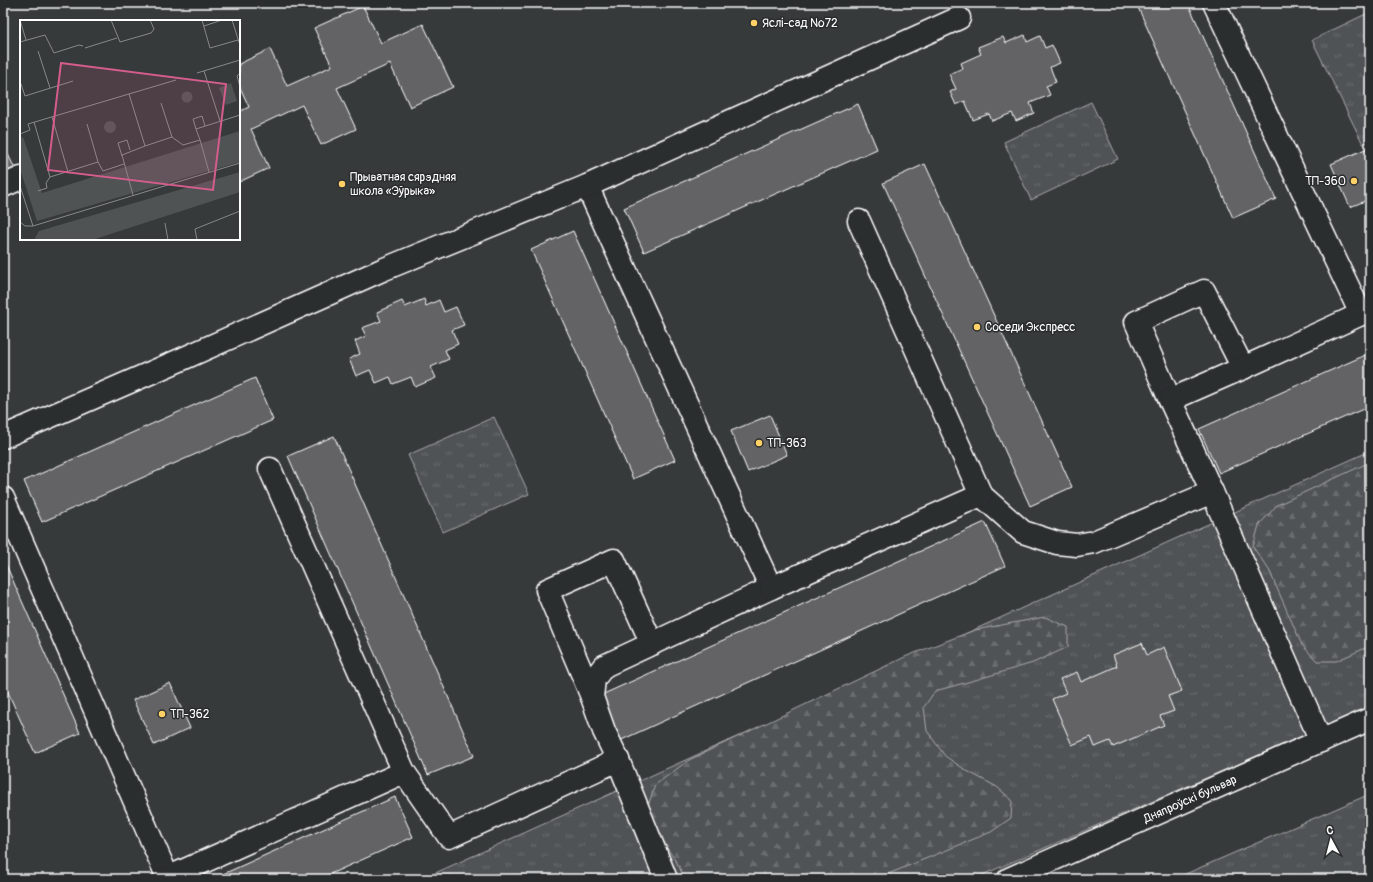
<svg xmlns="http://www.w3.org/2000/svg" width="1373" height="882" font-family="Pangolin,sans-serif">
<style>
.grass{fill:url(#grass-tufts);stroke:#a8a9aa}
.forest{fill:url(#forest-firs);stroke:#a8a9aa}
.building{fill:#636465;stroke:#fff}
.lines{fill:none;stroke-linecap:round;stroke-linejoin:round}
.minor-casing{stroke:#fff;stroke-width:25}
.minor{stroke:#2a2d2e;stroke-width:22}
.poi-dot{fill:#ffd166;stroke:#2a2d2e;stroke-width:1.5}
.labels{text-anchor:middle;stroke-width:3;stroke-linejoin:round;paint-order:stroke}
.poi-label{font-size:12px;fill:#fff;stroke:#2a2d2e;text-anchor:start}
.street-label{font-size:12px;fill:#fff;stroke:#2a2d2e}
.inset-road{fill:none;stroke:#878989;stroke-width:1}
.view{fill:#d45d8c;fill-opacity:0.15;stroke:#d45d8c;stroke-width:2}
.inset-edge{fill:none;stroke:#fff;stroke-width:2}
</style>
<defs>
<pattern id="grass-tufts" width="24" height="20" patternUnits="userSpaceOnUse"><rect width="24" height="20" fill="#505354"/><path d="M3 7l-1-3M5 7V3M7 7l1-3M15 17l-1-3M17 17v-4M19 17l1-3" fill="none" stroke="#6a6d6e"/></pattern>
<pattern id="forest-firs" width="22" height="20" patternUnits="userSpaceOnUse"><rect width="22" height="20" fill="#505354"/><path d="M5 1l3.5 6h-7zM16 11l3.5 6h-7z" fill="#6a6d6e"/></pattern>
</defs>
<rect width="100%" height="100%" fill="#373a3b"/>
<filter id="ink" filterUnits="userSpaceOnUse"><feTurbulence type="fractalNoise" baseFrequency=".025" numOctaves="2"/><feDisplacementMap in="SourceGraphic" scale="8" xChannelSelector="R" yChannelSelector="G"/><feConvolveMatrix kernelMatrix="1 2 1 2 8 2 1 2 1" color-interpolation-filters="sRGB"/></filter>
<g filter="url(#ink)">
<g class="grass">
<path d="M1370 12V141L1363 144 1312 40Z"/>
<path d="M1091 102 1118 159 1031 200 1004 142Z"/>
<path d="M494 417 529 494 443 532 408 455Z"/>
<path d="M1370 451V707L973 879H422Z"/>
<path d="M1370 794V879H1174Z"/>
</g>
<g class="forest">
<path d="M1370 462V646L1336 661H1317L1302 645 1269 570 1253 547 1259 525 1277 505Z"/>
<path d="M1045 617 1068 627V647L1033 663 975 680 935 691 924 707 927 731 945 756 967 771 997 787 1012 800 1011 818 991 832 876 879H684L679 866 659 836 647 809 655 785 689 760 907 656 975 630Z"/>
</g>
<g class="building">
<path d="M1136 3H1188L1276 199 1233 218Z"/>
<path d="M363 6 381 43 423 24 453 87 410 107 390 64 337 88 356 129 321 145 302 105 251 129 269 168 239 182V112L249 107 239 85V64L270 49 287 86 332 66 314 28Z"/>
<path d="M1025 35 1027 42 1040 36 1045 48 1052 45 1060 63 1050 67 1056 82 1046 86 1050 95 1030 103 1034 113 1016 121 1012 113 992 121 989 114 973 120 965 101 956 105 950 92 956 89 949 74 963 68 961 63 981 54 978 47 1003 37 1006 43Z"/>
<path d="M858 104 877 149 644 252 624 208Z"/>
<path d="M3 144 15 169 3 175Z"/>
<path d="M1370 147V199L1350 207 1331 164Z"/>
<path d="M925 164 1072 487 1030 506 883 183Z"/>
<path d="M573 231 675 460 633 479 531 250Z"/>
<path d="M424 299 426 306 439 300 444 312 456 307 464 325 452 330 458 344 445 350 449 359 431 367 436 378 415 387 411 377 393 384 390 377 376 383 370 370 356 376 349 359 360 354 355 341 366 336 362 328 381 321 377 312 402 301 405 307Z"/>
<path d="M1370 353V406L1219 473 1199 429Z"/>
<path d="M255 378 273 420 42 522 24 481Z"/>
<path d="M770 415 787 455 748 472 731 431Z"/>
<path d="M334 436 474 756 428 775 288 456Z"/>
<path d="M985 522 1005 566 617 742 597 697Z"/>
<path d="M3 558 80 733 35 753 3 681Z"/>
<path d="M1142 643 1147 655 1164 647 1182 691 1168 696 1174 711 1160 716 1164 725 1113 747 1110 741 1095 747 1091 737 1072 745 1052 699 1066 693 1060 679 1077 672 1081 682 1117 666 1113 655Z"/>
<path d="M170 683 190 728 154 745 133 700Z"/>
<path d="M395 797 413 837 319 879H212Z"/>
</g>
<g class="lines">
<defs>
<g id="minor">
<path d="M1214 3 1361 314"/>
<path d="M3 186 21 178"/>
<path d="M587 186 771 588 604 666 594 679 592 697 604 731 618 760 666 879"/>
<path d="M1170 400 1136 322 1204 291 1243 368"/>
<path d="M3 437 180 360 382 270 587 186 959 18"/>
<path d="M1212 492 1170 400 1243 368 1370 310"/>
<path d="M981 495 1023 532 1057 543 1077 545 1094 542 1212 492 1321 741"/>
<path d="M3 498 168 878"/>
<path d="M771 588 981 495 859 221"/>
<path d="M592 697 547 590 614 560 652 644"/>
<path d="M404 772 449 837 618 760"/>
<path d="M165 879 404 772 270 469"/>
<path d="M1009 879 1370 719"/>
</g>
</defs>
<use href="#minor" class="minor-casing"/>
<use href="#minor" class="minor"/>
</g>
</g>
<g class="poi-dot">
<circle cx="754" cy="23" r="4"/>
<circle cx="1354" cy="181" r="4"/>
<circle cx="342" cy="184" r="4"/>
<circle cx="977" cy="327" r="4"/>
<circle cx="759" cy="443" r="4"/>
<circle cx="162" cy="714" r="4"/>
</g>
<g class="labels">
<g class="poi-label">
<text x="762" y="27">Яслі-сад №72</text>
<text x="350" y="181">Прыватная сярэдняя<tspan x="350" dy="14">школа «Эўрыка»</tspan></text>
<text x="1346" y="185" text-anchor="end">ТП-360</text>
<text x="985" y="331">Соседи Экспресс</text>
<text x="767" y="447">ТП-363</text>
<text x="170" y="718">ТП-362</text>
</g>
<g class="street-label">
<text transform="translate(1190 799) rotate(-24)" y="4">Дняпроўскі бульвар</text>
</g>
</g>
<g transform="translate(20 20)">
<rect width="220" height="220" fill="#373a3b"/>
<path d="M211 63 217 81 206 85 199 68ZM161.5 77a5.5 5.5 0 1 1 11 0a5.5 5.5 0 1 1-11 0ZM84 107a6 6 0 1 1 12 0a6 6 0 1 1-12 0ZM220 111V142L17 201 0 149V118L3 117 22 173ZM220 152V172L72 220H14L19 211Z" fill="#505354"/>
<path d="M220 112V135L190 142 185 125ZM158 133 160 137 142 142 151 157 118 167 112 166 108 148 141 136ZM71 158 77 159 73 169 74 181 55 187 48 186 44 176 45 167Z" fill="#505354"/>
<path class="inset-road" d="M0 0 6 20M91 0 100 22 131 13 134 9 130 0M182 0 190 28 218 20M212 0 220 25M184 6 202 0M0 22 25 15 34 33 59 25 63 26M65 28 97 18M18 31 30 68M184 51 200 101M177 53 220 40M220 53 217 56 220 67M0 61 5 76 53 61M109 74 125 126 102 135 113 175M32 97 48 152M14 102 30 157 26 163 27 168 18 171M176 109 173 99 182 96 185 106M0 114 10 110 8 104 156 60M152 117 163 125 180 120 189 152M180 120 176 109 220 95M125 126 152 117 141 83M102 136 98 123 107 120 110 130M78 142 83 151 104 144M30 157 78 142 67 104M0 166 13 206M0 202 5 206H13L220 143M145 203 148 220M177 220 175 209 220 191"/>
<path class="view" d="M41 43 206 64 193 170 28 150Z"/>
<rect width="220" height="220" class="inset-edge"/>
</g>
<rect width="1373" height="882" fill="none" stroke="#2a2d2e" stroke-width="16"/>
<rect x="8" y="8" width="1357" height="866" fill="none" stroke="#fff" stroke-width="1.5" filter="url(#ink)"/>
<g transform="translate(1331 840) rotate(353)" stroke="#2a2d2e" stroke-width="3" paint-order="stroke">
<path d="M0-3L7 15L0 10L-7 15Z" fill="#ffffff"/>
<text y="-6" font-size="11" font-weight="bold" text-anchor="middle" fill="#ffffff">С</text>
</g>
</svg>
